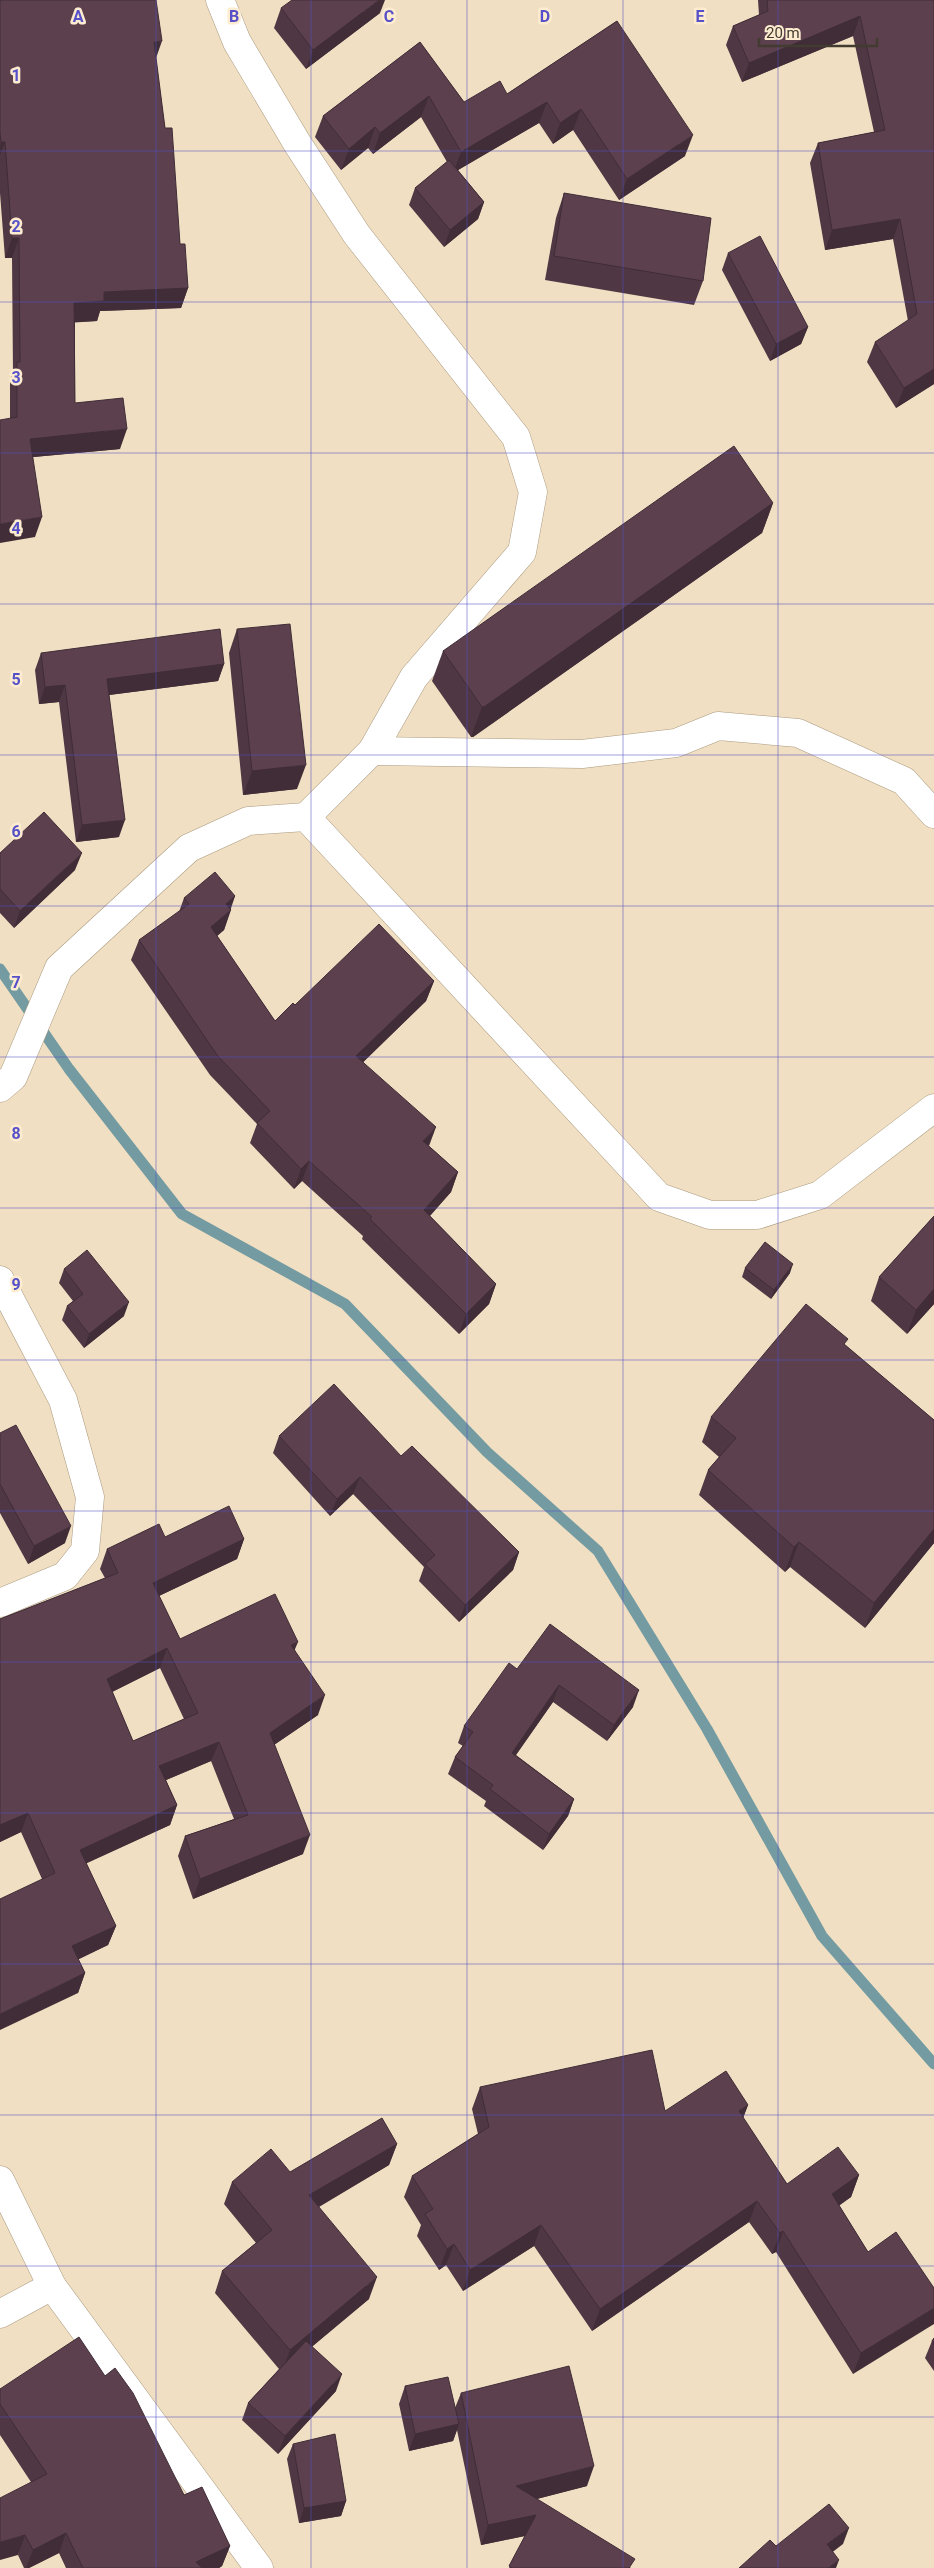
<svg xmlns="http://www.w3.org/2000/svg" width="934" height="2568" font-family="Roboto,sans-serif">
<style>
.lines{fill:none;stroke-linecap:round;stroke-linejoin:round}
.stream{stroke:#739ba1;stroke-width:11}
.minor-casing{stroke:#ab9b80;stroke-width:29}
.minor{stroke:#fff;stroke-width:28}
.wall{fill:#4f3743;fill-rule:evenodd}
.shaded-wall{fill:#402d37}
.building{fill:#5c404e;stroke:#402d37;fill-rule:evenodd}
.grid{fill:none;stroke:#5651c8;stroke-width:1;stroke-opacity:0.55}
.grid-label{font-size:16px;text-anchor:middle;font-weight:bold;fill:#5651c8;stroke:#fdeccf;stroke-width:5;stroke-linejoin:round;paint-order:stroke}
</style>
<rect width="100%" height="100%" fill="#f0dfc2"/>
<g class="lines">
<path class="stream" d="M0 969 69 1069 182 1214 345 1304 487 1452 598 1551 707 1729 822 1936 934 2064"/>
<defs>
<g id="minor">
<path d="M220 0 237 42 297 143 357 235 516 437 533 492 522 552 414 677 372 751 306 817"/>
<path d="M372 751 582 754 676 743 718 726 798 733 904 781 934 814"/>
<path d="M0 1088 13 1077 59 968 189 848 248 821 306 817 659 1197 710 1215H757L820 1195 934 1108"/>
<path d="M0 1280 63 1400 90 1497 85 1551 65 1576 0 1603"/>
<path d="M0 2180 52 2286 259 2568"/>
<path d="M0 2314 52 2286"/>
</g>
</defs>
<use href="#minor" class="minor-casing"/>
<use href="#minor" class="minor"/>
</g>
<g class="wall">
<path d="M0 0 156 59 180 244 188 288 181 308 100 311 97 321 75 322V403L120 449 33 457 35 537 10 418V381L13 373 12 258H5L0 193Z"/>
<path d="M758 0H934V384L896 408 867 362 875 342 908 321 893 239 825 250 810 163 818 143 874 132 853 36 742 82 726 45 733 26 759 15Z"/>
<path d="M281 8 380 13 306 69 274 28Z"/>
<path d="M617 21 685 156 619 200 573 130 553 144 539 123 458 170 484 202 478 219 444 247 409 205 415 188 447 162 421 117 373 154 368 148 341 170 315 137 323 116 420 42 464 102 507 94Z"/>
<path d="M564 193 703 281 694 305 545 280 556 218Z"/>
<path d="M728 253 808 327 801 344 770 361 722 270Z"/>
<path d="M773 503 762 533 473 737H471L432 681 443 651Z"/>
<path d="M237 629 297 789 243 795 229 653Z"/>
<path d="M41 653 224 664 218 681 109 695 119 837 76 842 59 702 39 704 35 670Z"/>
<path d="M0 853 75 870 14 928 0 913Z"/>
<path d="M235 896 224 930 217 936 275 1021 295 1005 434 981 426 1001 363 1062 429 1146 458 1172 451 1192 430 1216 496 1284 489 1304 459 1334 362 1239 363 1236 302 1181 294 1189 250 1143 257 1124 210 1075 131 960 139 940 179 912 184 898Z"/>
<path d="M934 1216V1304L907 1334 871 1301 879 1277Z"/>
<path d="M745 1268 790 1273 771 1299 742 1277Z"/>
<path d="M64 1269 124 1316 84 1348 62 1320 67 1306 73 1301 59 1283Z"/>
<path d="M846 1346 934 1420V1543L865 1628 790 1567 785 1572 699 1495 708 1470 719 1457 702 1442 711 1417Z"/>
<path d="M0 1433 65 1543 28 1564 0 1513Z"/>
<path d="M279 1436 401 1456 519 1552 513 1570 459 1622 419 1581 424 1567 353 1494 330 1516 273 1453Z"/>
<path d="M165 1537 244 1539 237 1559 159 1596 180 1639 295 1650 318 1715 274 1745 303 1854 193 1899 178 1856 185 1836 234 1819 211 1761 166 1780 177 1805 170 1825 86 1863 116 1926 108 1945 78 1959 85 1973 78 1993 42 1879 21 1832 0 1842V1619L105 1578 100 1569 107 1549ZM160 1668 184 1719 133 1741 112 1692Z"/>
<path d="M517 1669 633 1707 607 1741 553 1702 516 1755 574 1799 568 1816 543 1850 484 1806 486 1801 448 1774 455 1757 463 1746 458 1743 464 1726Z"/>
<path d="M480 2087 665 2111 748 2105 743 2118 787 2184 859 2175 851 2197 839 2205 868 2252 934 2288 853 2374 776 2252 772 2254 749 2222 592 2331 534 2246 463 2291 446 2265 439 2270 417 2236 421 2225 404 2197 412 2176 478 2134 472 2109Z"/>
<path d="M397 2144 389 2165 319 2207 369 2299 312 2346 336 2391 278 2454 242 2420 248 2403 279 2369 215 2293 222 2271 256 2243 224 2204 232 2182 290 2172Z"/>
<path d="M934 2338V2371L925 2358 932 2341Z"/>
<path d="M105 2376 184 2495 230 2546 222 2566 219 2568H66L59 2553 29 2568H24L18 2555 31 2482 0 2435V2389Z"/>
<path d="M405 2386 455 2408 461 2393 587 2486 537 2499 631 2568H509L525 2536 481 2545 457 2430 453 2441 409 2451 399 2404Z"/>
<path d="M293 2444 346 2501 341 2516 299 2523 287 2459Z"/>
</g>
<g class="shaded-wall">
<path d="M379 0H385L380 13 306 69 313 50Z"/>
<path d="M860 16 853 36 742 82 749 63Z"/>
<path d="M162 41 155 61 154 42Z"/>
<path d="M429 96 421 117 373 154 380 133Z"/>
<path d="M547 102 539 123 453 173 461 152Z"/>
<path d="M581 109 573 130 553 144 560 123Z"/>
<path d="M375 127 368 148 341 170 349 149Z"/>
<path d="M693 135 685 156 619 200 627 179Z"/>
<path d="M1 142H5L0 155V146Z"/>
<path d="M484 202 478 219 444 247 450 230Z"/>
<path d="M900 219 893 239 825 250 832 230Z"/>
<path d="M12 238H19L12 258H5Z"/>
<path d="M188 288 181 308 100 311 97 321 67 323 74 303 104 292Z"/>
<path d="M808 327 801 344 770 361 776 344Z"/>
<path d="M934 369V384L896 408 904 388Z"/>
<path d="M127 429 120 449 23 458 30 439Z"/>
<path d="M773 503 762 533 473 737H471L482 707Z"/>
<path d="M42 517 35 537 0 543V524Z"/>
<path d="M224 664 218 681 101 696 107 679Z"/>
<path d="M65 685 59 702 39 704 45 687Z"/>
<path d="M306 765 297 789 243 795 252 771Z"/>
<path d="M125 820 119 837 76 842 82 825Z"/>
<path d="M82 853 75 870 14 928 20 911Z"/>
<path d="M235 896 229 911 231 910 224 930 204 947 211 927 226 904Z"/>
<path d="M434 981 426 1001 349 1076 356 1056Z"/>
<path d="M436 1127 429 1146 423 1141Z"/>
<path d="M309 1161 302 1181 294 1189 301 1169Z"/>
<path d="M458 1172 451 1192 417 1230 424 1210Z"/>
<path d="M793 1264 790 1273 771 1299 774 1290Z"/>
<path d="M496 1284 489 1304 459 1334 466 1314Z"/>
<path d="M934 1289V1304L907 1334 916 1310Z"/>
<path d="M129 1302 124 1316 84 1348 89 1334Z"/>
<path d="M360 1477 353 1494 330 1516 337 1499Z"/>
<path d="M71 1526 65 1543 28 1564 34 1546Z"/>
<path d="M934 1529V1543L865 1628 874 1603Z"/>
<path d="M244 1539 237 1559 146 1602 153 1583Z"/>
<path d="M799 1542 790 1567 785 1572 794 1547Z"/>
<path d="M519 1552 513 1570 459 1622 465 1605Z"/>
<path d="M298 1642 290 1661 291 1645Z"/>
<path d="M167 1648 160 1668 100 1698 107 1679Z"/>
<path d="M559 1685 553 1702 506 1769 512 1753Z"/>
<path d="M639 1690 633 1707 607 1741 614 1725Z"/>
<path d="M325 1695 318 1715 262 1753 270 1733Z"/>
<path d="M219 1742 211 1761 152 1786 159 1766Z"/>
<path d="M574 1799 568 1816 543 1850 549 1834Z"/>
<path d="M177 1805 170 1825 72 1870 80 1850Z"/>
<path d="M28 1813 21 1832 0 1842V1825Z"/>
<path d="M310 1835 303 1854 193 1899 200 1879Z"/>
<path d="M116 1926 108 1945 65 1966 72 1946Z"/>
<path d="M85 1973 78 1993 0 2030V2014Z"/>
<path d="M748 2105 740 2126 739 2111Z"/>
<path d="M397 2144 389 2165 301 2217 309 2195Z"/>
<path d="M859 2175 851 2197 825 2216 832 2194Z"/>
<path d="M757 2201 749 2222 592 2331 600 2309Z"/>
<path d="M541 2225 534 2246 463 2291 470 2270Z"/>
<path d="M783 2231 776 2252 772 2254 780 2233Z"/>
<path d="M454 2244 446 2265 439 2270 447 2249Z"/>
<path d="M377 2277 369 2299 282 2372 290 2350Z"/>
<path d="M934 2308V2324L853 2374 861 2353Z"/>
<path d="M342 2374 336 2391 278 2454 285 2436Z"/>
<path d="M459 2424 453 2441 409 2451 415 2434Z"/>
<path d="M594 2466 587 2486 509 2506 516 2486Z"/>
<path d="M346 2501 341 2516 299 2523 304 2508Z"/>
<path d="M536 2515 529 2535 481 2545 488 2525Z"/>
<path d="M849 2528 843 2544 821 2561 827 2544Z"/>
<path d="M66 2533 59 2553 29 2568H26L33 2550Z"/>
<path d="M25 2535 18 2555 0 2560V2542Z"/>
<path d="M230 2546 222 2566 219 2568H194L196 2562Z"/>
<path d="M839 2560 836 2568H828Z"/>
</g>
<g class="building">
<path d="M0 0H156L162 41 154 42 165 128H172L180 244H185L188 288 104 292V301L74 303 75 403 123 398 127 429 30 439 42 517 0 524V420L17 417V362H20L19 238H12L5 142H1L0 132Z"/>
<path d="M292 0H379L313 50 281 8Z"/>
<path d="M767 0H934V369L904 388 875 342 917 314 900 219 832 230 818 143 885 130 860 16 749 63 733 26 768 11Z"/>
<path d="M617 21 693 135 627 179 581 109 560 123 547 102 461 152 429 96 380 133 375 127 349 149 323 116 420 42 464 102 500 81 507 94Z"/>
<path d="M449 160 484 202 450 230 415 188Z"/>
<path d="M564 193 711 218 703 281 554 256Z"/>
<path d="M760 236 808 327 776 344 728 253Z"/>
<path d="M734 446 773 503 484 707H482L443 651Z"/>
<path d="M290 624 306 765 252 771 237 629Z"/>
<path d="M220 629 224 664 107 679 125 820 82 825 65 685 45 687 41 653Z"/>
<path d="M44 812 82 853 20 911 0 889V853Z"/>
<path d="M215 872 235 896 226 904 231 910 211 927 275 1021 293 1003 295 1005 379 924 434 981 356 1056 436 1127 423 1141 458 1172 424 1210 496 1284 466 1314 370 1219 372 1217 309 1161 301 1169 257 1123 270 1111 217 1055 139 940 189 904 184 898Z"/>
<path d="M934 1216V1289L916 1310 879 1277Z"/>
<path d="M765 1242 793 1264 774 1290 745 1268Z"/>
<path d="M87 1250 129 1302 89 1334 67 1306 83 1294 64 1269Z"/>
<path d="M806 1304 848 1339 844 1344 934 1420V1529L874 1603 799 1542 794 1547 708 1470 736 1438 711 1417Z"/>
<path d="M334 1384 401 1456 412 1446 519 1552 465 1605 425 1564 435 1555 360 1477 337 1499 279 1436Z"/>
<path d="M16 1425 71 1526 34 1546 0 1484V1433Z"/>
<path d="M229 1506 244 1539 153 1583 180 1639 275 1594 298 1642 291 1645 325 1695 270 1733 310 1835 200 1879 185 1836 248 1815 219 1742 159 1766 177 1805 80 1850 116 1926 72 1946 85 1973 0 2014V1899L55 1873 28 1813 0 1825V1619L118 1573 107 1549 159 1524 165 1537ZM167 1648 198 1713 133 1741 107 1679Z"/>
<path d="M550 1624 639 1690 614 1725 559 1685 512 1753 574 1799 549 1834 490 1789 493 1785 455 1757 473 1732 464 1726 509 1663 517 1669Z"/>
<path d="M652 2050 665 2111 726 2071 748 2105 739 2111 787 2184 838 2147 859 2175 832 2194 868 2252 896 2232 934 2288V2308L861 2353 783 2231 780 2233 757 2201 600 2309 541 2225 470 2270 454 2244 447 2249 425 2214 433 2209 412 2176 489 2127 480 2087Z"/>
<path d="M382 2118 397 2144 309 2195 377 2277 290 2350 222 2271 272 2230 232 2182 271 2149 290 2172Z"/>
<path d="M79 2337 105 2376 115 2368 133 2393 184 2495 202 2487 230 2546 196 2562 202 2568H83L66 2533 33 2550 25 2535 0 2542V2498L47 2474 0 2404V2389Z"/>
<path d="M934 2338V2345L932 2341Z"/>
<path d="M306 2341 342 2374 285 2436 248 2403Z"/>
<path d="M569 2366 594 2466 516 2486 635 2559 629 2568H512L509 2566 536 2515 488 2525 461 2393Z"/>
<path d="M448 2377 459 2424 415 2434 405 2386Z"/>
<path d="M335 2434 346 2501 304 2508 293 2444Z"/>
<path d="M829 2504 849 2528 827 2544 839 2560 828 2568H739L770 2540 776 2546Z"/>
</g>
<path class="grid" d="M156 0V2568M311 0V2568M467 0V2568M623 0V2568M778 0V2568M0 151H934M0 302H934M0 453H934M0 604H934M0 755H934M0 906H934M0 1057H934M0 1208H934M0 1360H934M0 1511H934M0 1662H934M0 1813H934M0 1964H934M0 2115H934M0 2266H934M0 2417H934"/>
<g class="grid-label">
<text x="78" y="22">A</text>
<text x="234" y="22">B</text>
<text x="389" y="22">C</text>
<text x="545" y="22">D</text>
<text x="700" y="22">E</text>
<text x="16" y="81">1</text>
<text x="16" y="232">2</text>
<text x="16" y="383">3</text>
<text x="16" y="534">4</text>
<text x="16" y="685">5</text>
<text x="16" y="837">6</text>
<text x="16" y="988">7</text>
<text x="16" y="1139">8</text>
<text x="16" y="1290">9</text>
</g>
<path d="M759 38v8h118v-8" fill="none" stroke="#423b30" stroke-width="2.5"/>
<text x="766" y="38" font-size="15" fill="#423b30" stroke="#fdeccf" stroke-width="4" paint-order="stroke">20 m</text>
</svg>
